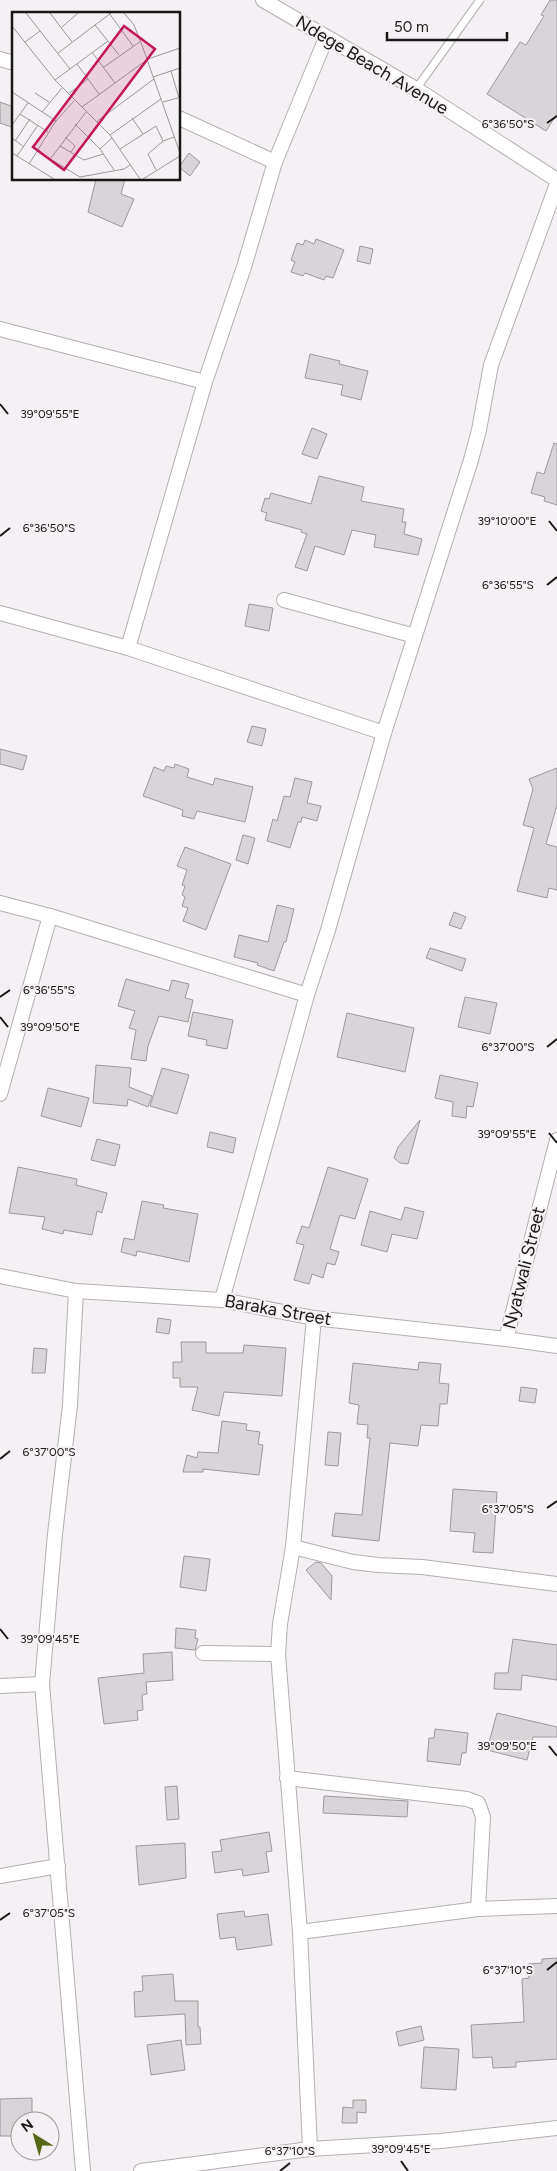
<svg xmlns="http://www.w3.org/2000/svg" width="557" height="2171" font-family="Figtree,sans-serif">
<style>
.building{fill:#d8d4d7;stroke:#9d999c}
.lines{fill:none;stroke-linecap:round;stroke-linejoin:round}
.service-casing{stroke:#b3afb2;stroke-width:9}
.minor-casing{stroke:#b3afb2;stroke-width:16}
.service{stroke:#fff;stroke-width:7}
.minor{stroke:#fff;stroke-width:14}
.ticks{fill:none;stroke:#181718;stroke-width:2}
.labels{text-anchor:middle;stroke-width:4;stroke-linejoin:round;paint-order:stroke}
.street-label{font-size:18px;fill:#181718;stroke:#f4f0f3}
.inset-road{fill:none;stroke:#9c999b;stroke-width:1}
.view{fill:#c2185b;fill-opacity:0.15;stroke:#c2185b;stroke-width:2.5}
.inset-edge{fill:none;stroke:#181718;stroke-width:2.5}
.ticks-label{font-size:12px;text-anchor:middle;fill:#181718;stroke:#f4f0f3;stroke-width:4;stroke-linejoin:round;paint-order:stroke}
</style>
<rect width="100%" height="100%" fill="#f4f0f3"/>
<g class="building">
<path d="M550 0H557V114L546 131 487 94 520 42 526 45 544 16 541 15Z"/>
<path d="M0 102 14 107V128L0 123Z"/>
<path d="M189 153 200 162 190 176 179 167Z"/>
<path d="M96 179H125L121 194 134 199 122 227 88 212Z"/>
<path d="M316 239 344 250 333 278 326 276 324 280 305 273 303 276 291 272 295 262 291 260 297 243 303 245 305 240 314 244Z"/>
<path d="M360 246 373 249 370 264 357 261Z"/>
<path d="M310 354 340 361 339 364 368 371 361 400 341 395 343 385 305 378Z"/>
<path d="M312 428 327 434 317 459 302 454Z"/>
<path d="M554 443 557 444V505L544 501 545 497 531 493 537 472 544 474Z"/>
<path d="M319 476 364 487 361 501 404 509 402 522H406L404 534 422 539 418 555 374 547 376 535 352 530 344 555 315 546 307 571 295 567 307 534 301 532 302 530 265 520 267 513 261 511 265 498 269 499 271 493 311 504Z"/>
<path d="M249 604 273 608 269 631 245 626Z"/>
<path d="M252 726 266 729 262 746 247 742Z"/>
<path d="M0 749 27 756 23 770 0 764Z"/>
<path d="M175 764 189 769 187 777 213 785 215 778 253 787 245 822 197 811 194 819 182 816 183 810 143 796 154 767 164 771 166 766 174 768Z"/>
<path d="M557 768V805L546 844 557 847V890L549 888 547 898 517 891 534 828 523 825 533 789 529 779Z"/>
<path d="M295 778 312 782 307 803 321 806 317 821 302 817 301 822H298L290 848 267 841 273 819 277 821 284 796 290 797Z"/>
<path d="M243 835 255 838 248 864 236 860Z"/>
<path d="M185 847 231 864 206 930 183 921 188 908 182 906 185 897 182 895 185 886 182 885 187 870 177 866Z"/>
<path d="M277 905 294 909 286 942H284L274 971 257 965 258 963 234 957 239 935 268 942Z"/>
<path d="M454 912 466 917 461 929 449 925Z"/>
<path d="M430 948 466 959 462 971 426 958Z"/>
<path d="M126 979 169 991 172 980 189 984 185 998 193 1000 188 1022 159 1016 148 1046 146 1061 131 1059 136 1030 129 1028 135 1011 118 1006Z"/>
<path d="M465 997 497 1003 490 1034 458 1027Z"/>
<path d="M193 1012 233 1020 227 1049 206 1045 207 1040 188 1036Z"/>
<path d="M347 1013 414 1028 405 1072 337 1057Z"/>
<path d="M96 1065 131 1068 129 1087 152 1096 148 1107 128 1099 127 1106 93 1103Z"/>
<path d="M162 1068 189 1075 177 1114 150 1106Z"/>
<path d="M440 1075 478 1083 473 1107 467 1106 466 1118 452 1116 453 1102 435 1098Z"/>
<path d="M48 1088 89 1098 81 1127 41 1116Z"/>
<path d="M420 1120 408 1164 400 1163 394 1158 398 1147Z"/>
<path d="M210 1132 236 1138 233 1153 207 1147Z"/>
<path d="M97 1139 120 1145 115 1166 91 1160Z"/>
<path d="M18 1167 77 1179 76 1185 107 1193 102 1213 97 1211 92 1235 64 1230 63 1234 42 1229 45 1217 9 1213Z"/>
<path d="M328 1167 368 1179 355 1219 340 1215 330 1249 339 1252 335 1265 327 1263 323 1278 312 1274 309 1284 294 1280 304 1245 296 1243 302 1226 309 1228Z"/>
<path d="M142 1201 164 1205 163 1208 198 1214 189 1262 137 1251 136 1256 121 1252 124 1238 134 1240Z"/>
<path d="M405 1207 424 1212 417 1239 392 1234 387 1252 361 1245 370 1211 401 1220Z"/>
<path d="M158 1318 171 1320 169 1334 156 1332Z"/>
<path d="M181 1342H206V1353H243L244 1345 286 1348 282 1396 224 1392 219 1416 192 1410 198 1387H180V1378H173V1362H182Z"/>
<path d="M34 1348 47 1349 45 1373H32Z"/>
<path d="M419 1362 441 1364 439 1383 449 1384 447 1404H440L438 1426 421 1425 418 1446 390 1443 379 1541 332 1536 335 1513 362 1515 370 1438H367L368 1425 357 1424 359 1405 349 1403 353 1363 418 1370Z"/>
<path d="M521 1387 537 1389 535 1403 519 1401Z"/>
<path d="M222 1421 247 1424 246 1430 260 1432 258 1444 263 1445 259 1475 203 1469V1472H183L187 1455 197 1458 198 1452 218 1453Z"/>
<path d="M328 1432 341 1433 338 1466 325 1465Z"/>
<path d="M453 1489 497 1492 493 1553 473 1552 475 1533 450 1531Z"/>
<path d="M184 1556 210 1559 206 1591 180 1587Z"/>
<path d="M316 1562 321 1563 332 1576 331 1600 306 1570Z"/>
<path d="M176 1628 196 1630 195 1638 198 1639 195 1650 175 1648Z"/>
<path d="M513 1639 557 1645V1680L522 1675 521 1690 494 1689 495 1673H508Z"/>
<path d="M172 1652 173 1680 146 1682 147 1694 142 1695 143 1710 137 1711 138 1720 104 1724 98 1678 144 1673 143 1654Z"/>
<path d="M497 1713 557 1727V1737H533L527 1760 487 1750Z"/>
<path d="M435 1729 468 1733 466 1753H462L460 1765 427 1761 429 1738H434Z"/>
<path d="M177 1786 179 1819 167 1820 165 1787Z"/>
<path d="M324 1796 408 1801 407 1817 323 1813Z"/>
<path d="M269 1832 272 1851 266 1852 269 1872 243 1876 242 1869 215 1873 212 1852 222 1851 220 1840Z"/>
<path d="M185 1843 186 1878 139 1885 136 1846Z"/>
<path d="M244 1911 245 1917 268 1914 272 1945 237 1950 235 1937 220 1939 217 1914Z"/>
<path d="M557 1958V2059L516 2062V2067L493 2068 492 2057 473 2058 471 2025 524 2022 522 1979 529 1978 528 1964 542 1963V1959Z"/>
<path d="M173 1974 175 2001H198V2027H200L201 2044 186 2045 185 2014 135 2017 134 1992 143 1991 142 1976Z"/>
<path d="M421 2026 424 2040 399 2046 396 2032Z"/>
<path d="M181 2040 185 2070 151 2075 147 2045Z"/>
<path d="M424 2047 459 2049 456 2090 421 2088Z"/>
<path d="M32 2098V2121H20V2136H0V2099Z"/>
<path d="M353 2100H366V2113L357 2112V2123H342L343 2107 353 2108Z"/>
</g>
<g class="lines">
<defs>
<path id="service" d="M416 89 480 0"/>
<g id="minor">
<path d="M263 0 416 89 557 180"/>
<path d="M0 59 14 63"/>
<path d="M179 118 275 162"/>
<path d="M0 329 205 382"/>
<path d="M284 600 415 636"/>
<path d="M0 613 128 648 384 733"/>
<path d="M128 648 205 382 244 267 275 162 326 38"/>
<path d="M0 903 50 916 307 995"/>
<path d="M0 1094 50 916"/>
<path d="M0 1276 76 1291 222 1300 314 1318 506 1339 557 1346"/>
<path d="M76 1291 70 1405 55 1534 42 1684 83 2171"/>
<path d="M222 1300 307 995 328 930 384 733 471 460 479 430 491 365 557 184"/>
<path d="M506 1339 557 1140"/>
<path d="M293 1547 353 1562 378 1565 422 1567 557 1584"/>
<path d="M203 1653 278 1654"/>
<path d="M0 1686 42 1684"/>
<path d="M287 1778 467 1799 478 1803 483 1817 478 1909"/>
<path d="M0 1876 58 1866"/>
<path d="M300 1932 478 1909 557 1906"/>
<path d="M310 2149 300 1932 278 1654 280 1624 293 1547 314 1318"/>
<path d="M141 2171 310 2149 441 2141 557 2128"/>
</g>
</defs>
<use href="#service" class="service-casing"/>
<use href="#minor" class="minor-casing"/>
<use href="#service" class="service"/>
<use href="#minor" class="minor"/>
</g>
<path class="ticks" d="M547 123 557 116M0 404 8 414M549 521 557 531M0 536 10 528M547 585 557 577M0 997 10 990M0 1017 8 1027M547 1047 557 1039M549 1133 557 1143M0 1459 10 1451M547 1508 557 1501M0 1629 8 1639M549 1746 557 1756M0 1920 10 1913M547 1970 557 1962M401 2161 408 2171M280 2171 290 2163"/>
<g class="labels">
<g class="street-label">
<text transform="translate(372 65) rotate(31)" y="6">Ndege Beach Avenue</text>
<text transform="translate(524 1268) rotate(-76)" y="6">Nyatwali Street</text>
<text transform="translate(278 1310) rotate(10)" y="6">Baraka Street</text>
</g>
</g>
<g transform="translate(12 12)">
<rect width="168" height="168" fill="#f4f0f3"/>
<path class="inset-road" d="M14 1 58 57M38 1 60 30M97 1 121 34M112 1 122 13 131 36 168 141M83 13 107 43M0 14 43 68 98 123 128 167M50 15 66 1M13 30 28 19M80 40 103 71M46 41 99 1M65 52 87 82M92 55 129 29M159 59 167 86M141 65 168 56M43 68 96 29M0 80 44 109M23 81 37 90M56 82 76 67M151 90 166 86M70 95 136 47 168 36M30 100 50 76M8 102 36 120M120 106 131 122M84 110 142 67M63 112 88 137 102 158M0 113 16 91M98 123 149 87M53 125 63 134 59 140M0 126 12 135M3 129 18 107M48 134 72 148 91 142M88 137 100 126M108 137 144 114 151 129 162 125M25 139 68 165 112 157 118 153M0 141 42 167M5 144 26 113M39 146 74 100M17 152 44 109 62 89M144 158 136 142 151 129M131 167 168 144"/>
<path class="view" d="M112 14 143 37 52 158 21 135Z"/>
<rect width="168" height="168" class="inset-edge"/>
</g>
<g class="ticks-label">
<text x="508" y="128">6°36'50"S</text>
<text x="50" y="418">39°09'55"E</text>
<text x="507" y="525">39°10'00"E</text>
<text x="49" y="532">6°36'50"S</text>
<text x="508" y="589">6°36'55"S</text>
<text x="49" y="994">6°36'55"S</text>
<text x="50" y="1031">39°09'50"E</text>
<text x="508" y="1051">6°37'00"S</text>
<text x="507" y="1138">39°09'55"E</text>
<text x="49" y="1456">6°37'00"S</text>
<text x="508" y="1513">6°37'05"S</text>
<text x="50" y="1643">39°09'45"E</text>
<text x="507" y="1750">39°09'50"E</text>
<text x="49" y="1917">6°37'05"S</text>
<text x="508" y="1974">6°37'10"S</text>
<text x="401" y="2153">39°09'45"E</text>
<text x="290" y="2155">6°37'10"S</text>
</g>
<g transform="translate(35 2136) rotate(323)"><circle r="24" fill="#f4f0f3" stroke="#9c999b"/>
<path d="M0-4L9 19L0 12L-9 19Z" fill="#566915"/>
<text y="-8" font-size="14" font-weight="bold" text-anchor="middle" fill="#181718">N</text>
</g>
<path d="M387 32v8h120v-8" fill="none" stroke="#181718" stroke-width="2.5"/>
<text x="394" y="32" font-size="15" fill="#181718" stroke="#f4f0f3" stroke-width="4" paint-order="stroke">50 m</text>
</svg>
